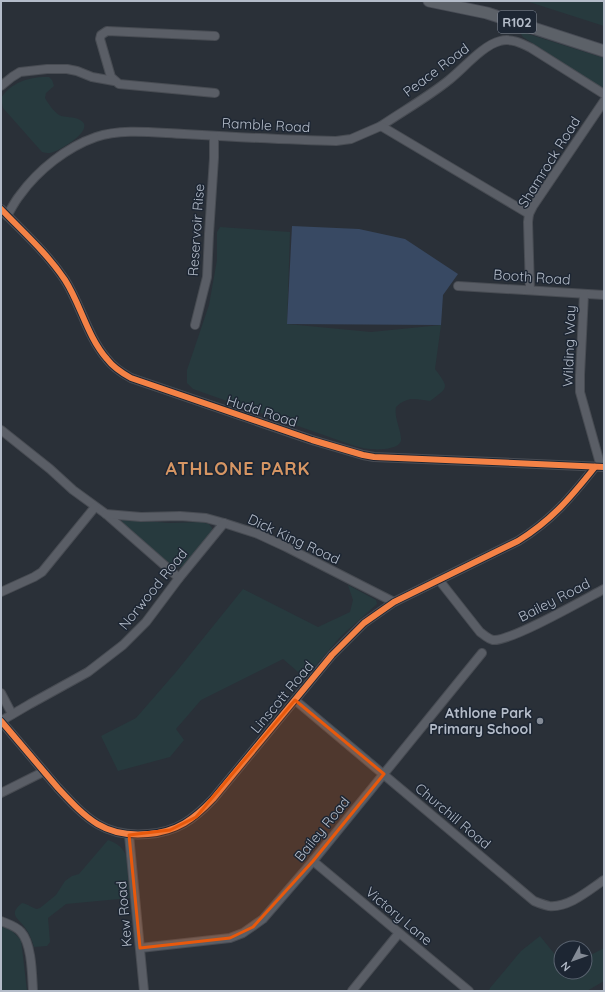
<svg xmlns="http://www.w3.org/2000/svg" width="605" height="992" font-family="Quicksand,sans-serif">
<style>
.green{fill:#273a3e}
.water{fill:#384963}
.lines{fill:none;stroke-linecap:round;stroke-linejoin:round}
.minor-casing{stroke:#484c53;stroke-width:10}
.major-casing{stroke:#484c55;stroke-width:13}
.minor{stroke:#5a5e66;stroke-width:8}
.major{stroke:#5c6168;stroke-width:11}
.cycleway-casing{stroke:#1d2633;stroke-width:8}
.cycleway{stroke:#f48246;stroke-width:6}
.marked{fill:#e8590c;fill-opacity:0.2;stroke:#e8590c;stroke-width:3;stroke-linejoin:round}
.poi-dot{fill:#848b96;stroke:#1d2633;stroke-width:1.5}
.labels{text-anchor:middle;stroke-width:3;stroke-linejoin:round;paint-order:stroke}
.shield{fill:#1d2633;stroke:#878f9c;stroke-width:1}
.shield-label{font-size:13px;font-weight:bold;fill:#b4bcc9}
.street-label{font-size:14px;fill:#b4bcc9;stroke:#1d2633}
.poi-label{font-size:14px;font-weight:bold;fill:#b4bcc9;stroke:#1d2633;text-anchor:end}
.district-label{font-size:18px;font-weight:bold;letter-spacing:1px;fill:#d59563;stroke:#1d2633}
</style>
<rect width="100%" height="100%" fill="#2a3038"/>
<g class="green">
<path d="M526 1H604V26Z"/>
<path d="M522 32 604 58V90L523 37 521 34Z"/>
<path d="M49 77 52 80 54 86 46 93 45 98C48 103 53 111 59 115 65 118 74 116 80 120 94 127 71 143 65 146 56 151 51 155 42 152L3 108 1 98C11 82 31 76 49 77Z"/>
<path d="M220 227 290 232 287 324 371 332 441 325 435 369C449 388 449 387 430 401 415 399 408 396 396 407 394 418 400 427 401 438 403 450 378 450 370 449 363 449 356 446 349 444L193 389 187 383V370L209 305 217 260V232Z"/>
<path d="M122 519 169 523 201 522 209 524 212 528V532L183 567 171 566 131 533 122 521Z"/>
<path d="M348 585 376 600 377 604 341 636 305 678 283 659 201 700 176 729 184 740 170 757 118 771 101 736 136 718 176 672 243 589 318 627 350 612 353 600Z"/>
<path d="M108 840C117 843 122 847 126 855L130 898 66 904 48 918 50 942 47 946 34 947C32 941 30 934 26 929 19 918 7 915 22 903 28 904 32 908 37 909L40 908 56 895 65 881 72 876 79 874Z"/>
<path d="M1 926 11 930 21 940 27 991H1Z"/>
<path d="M540 936 561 962V972H585V958L604 948V981L587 991H489L490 988 521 951Z"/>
</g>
<path class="water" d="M292 226 359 229 405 239 458 274 443 295 441 325 287 324Z"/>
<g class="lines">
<defs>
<g id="minor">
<path d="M215 36 107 31 101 35 100 39 111 77 119 84 215 93"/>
<path d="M1 86 12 77 20 72 47 69H67L77 71 92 77 114 81"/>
<path d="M381 126C403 111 428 97 449 80 463 69 483 45 500 41 511 38 521 43 531 48L604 94"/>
<path d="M1 209C23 232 47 253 65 280 81 305 87 336 107 359 113 367 122 373 131 378L312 440 363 455 374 457 422 459 604 467"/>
<path d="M7 216C11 209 15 201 20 195 38 170 67 147 96 137 122 128 157 133 184 134 235 137 285 140 336 141L351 139 381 126 529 214"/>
<path d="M458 286 604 295"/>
<path d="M530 290 528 222 529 214 533 206 604 101"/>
<path d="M584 294 580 375V392L601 467"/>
<path d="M195 325 207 277 209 234 214 158V136"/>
<path d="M1 430 50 469 73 490 106 514 179 578"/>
<path d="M106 514 141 517 180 516 206 518 224 523 258 534 286 547 394 602"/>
<path d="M439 580 480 632C484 635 488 639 493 640 510 642 585 599 604 589"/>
<path d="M1 592 34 577 42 572 95 507"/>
<path d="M1 693 12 714"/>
<path d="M295 700 534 901C539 903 544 905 549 906 569 908 589 890 604 880"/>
<path d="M1 721C20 743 39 766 58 788 86 818 104 838 148 834 177 832 194 819 213 799L332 655 364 623 394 602 518 541C552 520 571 497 595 467"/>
<path d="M1 721 30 704 88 672 123 645 146 622 179 578 224 523"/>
<path d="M1 793 43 772"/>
<path d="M129 835 144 991"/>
<path d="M313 861 469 991"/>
<path d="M1 921C8 924 16 926 21 932 32 944 32 975 33 991"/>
<path d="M140 948 230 938 243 933 263 919 313 861 482 653"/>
<path d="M352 991 399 933"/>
</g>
<path id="major" d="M429 1 487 13 604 51"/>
</defs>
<use href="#minor" class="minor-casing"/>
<use href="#major" class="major-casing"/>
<use href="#minor" class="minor"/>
<use href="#major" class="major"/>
<defs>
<g id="cycleway">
<path d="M1 209C23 232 47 253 65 280 81 305 87 336 107 359 113 367 122 373 131 378L312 440 363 455 374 457 422 459 604 467"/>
<path d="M1 721C20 743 39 766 58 788 86 818 104 838 148 834 177 832 194 819 213 799L332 655 364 623 394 602 518 541C552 520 571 497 595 467"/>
</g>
</defs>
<use href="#cycleway" class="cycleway-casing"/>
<use href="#cycleway" class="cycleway"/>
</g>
<path class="marked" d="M295 700 384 774 313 861 253 927 230 938 140 948 129 835 170 830 196 817Z"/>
<circle class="poi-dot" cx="540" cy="721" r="4"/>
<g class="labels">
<rect class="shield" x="498" y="11" width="38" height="22" rx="3"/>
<g class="shield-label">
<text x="517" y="27">R102</text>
</g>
<g class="street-label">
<text transform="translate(436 70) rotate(-37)" y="5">Peace Road</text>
<text transform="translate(266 125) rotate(3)" y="5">Ramble Road</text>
<text transform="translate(549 162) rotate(-58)" y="5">Shamrock Road</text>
<text transform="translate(196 230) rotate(-86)" y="5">Reservoir Rise</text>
<text transform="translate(532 277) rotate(4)" y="5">Booth Road</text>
<text transform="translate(569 346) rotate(-88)" y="5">Wilding Way</text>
<text transform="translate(262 411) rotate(18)" y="5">Hudd Road</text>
<text transform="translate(294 539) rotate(25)" y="5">Dick King Road</text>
<text transform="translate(153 589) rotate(-51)" y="5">Norwood Road</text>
<text transform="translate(554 600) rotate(-27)" y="5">Bailey Road</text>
<text transform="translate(282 697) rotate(-50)" y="5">Linscott Road</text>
<text transform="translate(453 816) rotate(40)" y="5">Churchill Road</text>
<text transform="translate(322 829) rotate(-51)" y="5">Bailey Road</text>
<text transform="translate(124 914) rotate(-95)" y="5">Kew Road</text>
<text transform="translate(399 916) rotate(40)" y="5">Victory Lane</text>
</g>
<g class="poi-label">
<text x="532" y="718">Athlone Park<tspan x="532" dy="16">Primary School</tspan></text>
</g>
<g class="district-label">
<text x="238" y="475">ATHLONE PARK</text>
</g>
</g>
<rect width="605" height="992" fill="none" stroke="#b4bcc9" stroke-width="4"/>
<g transform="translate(573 960) rotate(229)"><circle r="19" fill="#1d2633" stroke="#59626f"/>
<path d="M0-3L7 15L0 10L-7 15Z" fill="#848b96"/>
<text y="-6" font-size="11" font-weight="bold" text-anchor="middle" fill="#b4bcc9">N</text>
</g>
</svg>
